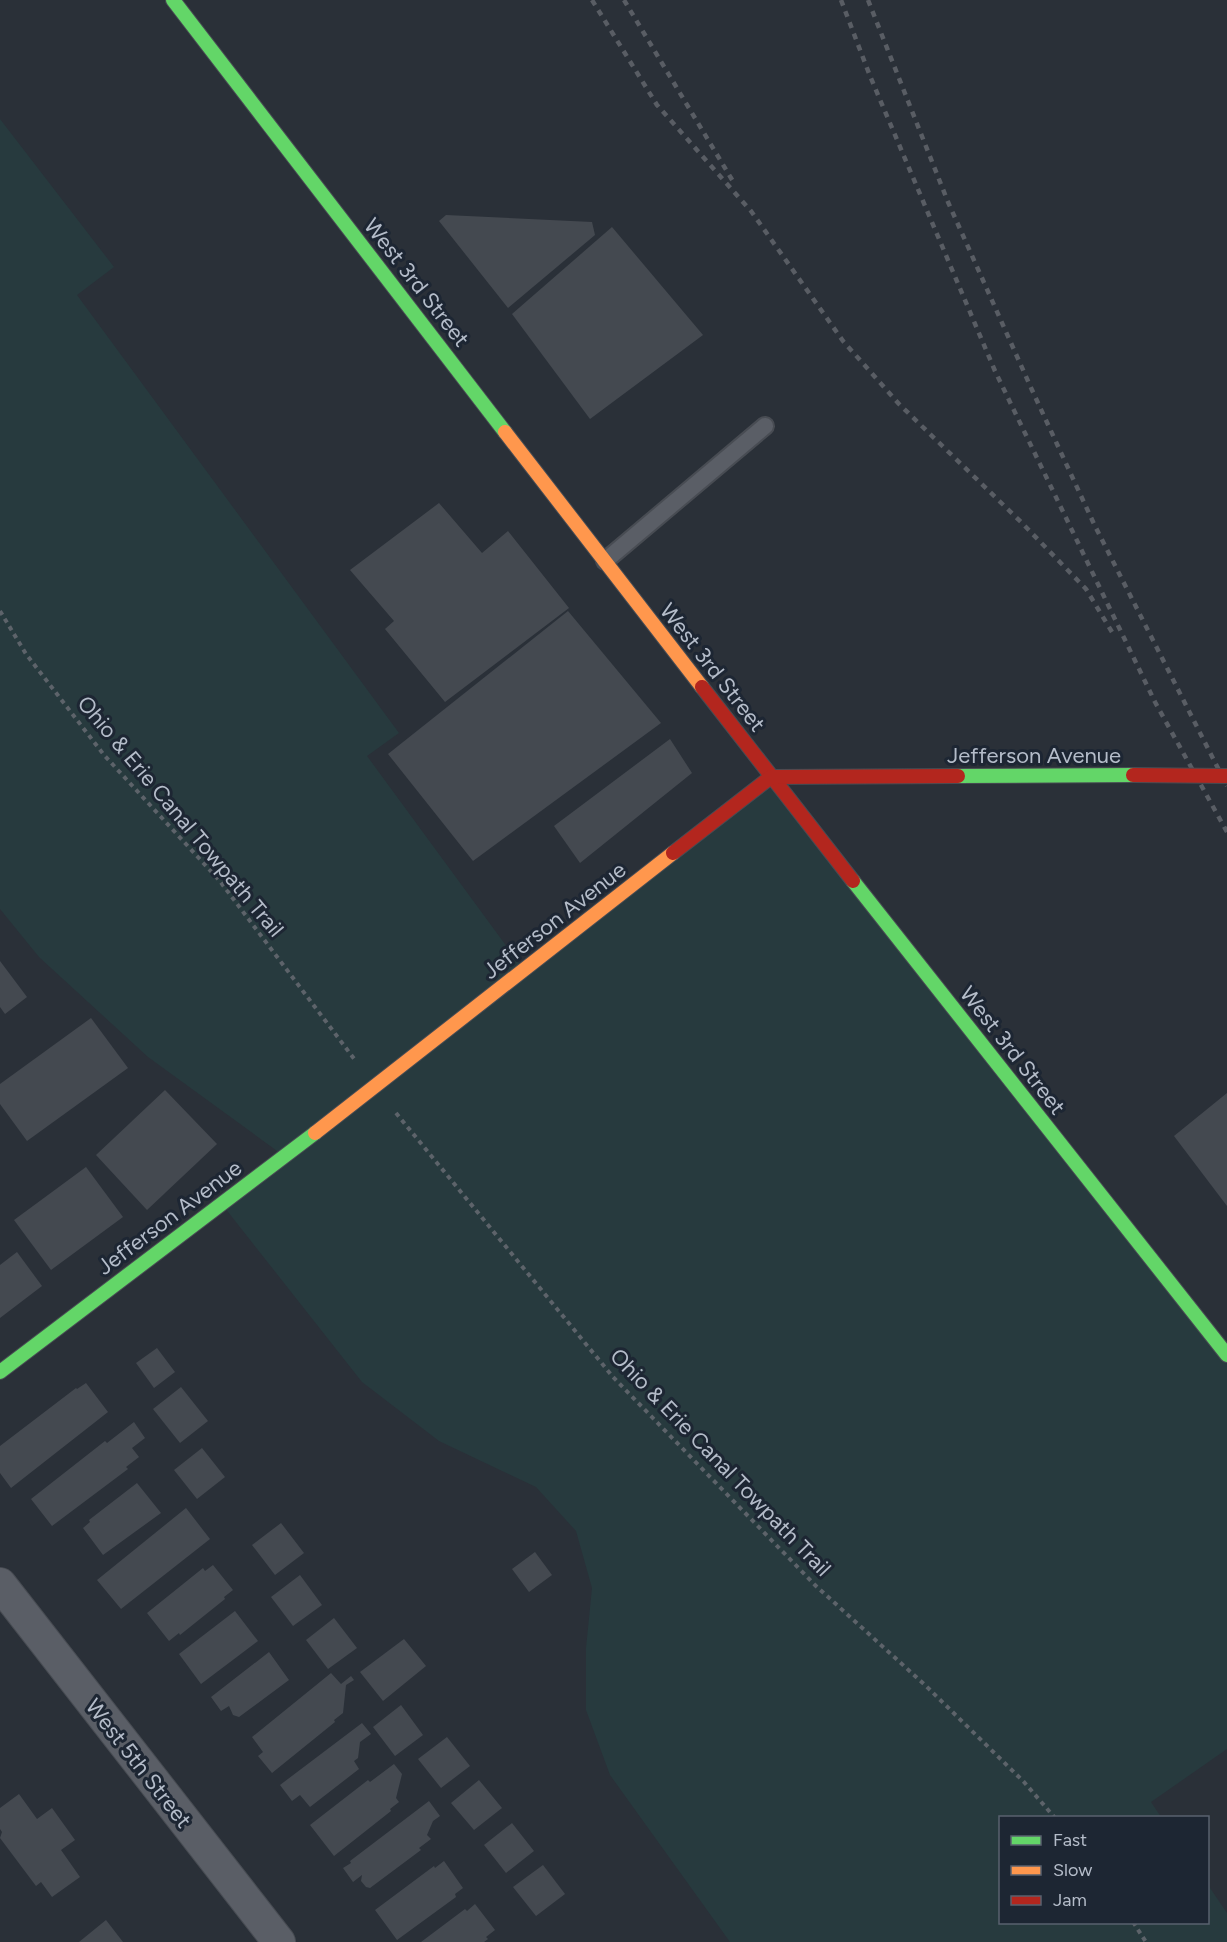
<svg xmlns="http://www.w3.org/2000/svg" width="1227" height="1942" font-family="Figtree,sans-serif">
<style>
.green{fill:#273a3e}
.building{fill:#444950}
.lines{fill:none;stroke-linecap:round;stroke-linejoin:round}
.lane-casing{stroke:#484c53;stroke-width:20}
.street-casing{stroke:#484c53;stroke-width:34}
.fast-casing{stroke:#484c53;stroke-width:16}
.slow-casing{stroke:#484c53;stroke-width:16}
.jam-casing{stroke:#484c53;stroke-width:16}
.path{stroke:#5d636a;stroke-width:4;stroke-dasharray:4.5 4.5;stroke-linecap:butt}
.lane{stroke:#5a5e66;stroke-width:16}
.street{stroke:#5a5e66;stroke-width:32}
.fast{stroke:#63d668;stroke-width:14}
.slow{stroke:#ff974d;stroke-width:14}
.jam{stroke:#b3261e;stroke-width:14}
.rail{stroke:#595d64;stroke-width:4.5;stroke-dasharray:6 6;stroke-linecap:butt}
.jam-bridge-casing{stroke:#484c53;stroke-width:16;stroke-linecap:butt}
.jam-bridge{stroke:#b3261e;stroke-width:14}
.labels{text-anchor:middle;stroke-width:6;stroke-linejoin:round;paint-order:stroke}
.street-label{font-size:22px;fill:#b4bcc9;stroke:#1d2633}
</style>
<rect width="100%" height="100%" fill="#2a3038"/>
<path class="green" d="M0 119 114 267 77 295 399 733 367 756 524 970 771 777 1227 1355V1749L1151 1802 1161 1817 1000 1818V1922H1208V1885L1227 1913V1942H730L610 1775 586 1710V1648L592 1588 576 1531 536 1487 439 1441 362 1382 221 1203 284 1156 148 1057 39 957 0 909Z"/>
<g class="building">
<path d="M446 215 592 222 595 235 508 308 439 221Z"/>
<path d="M612 227 703 335 590 419 512 314Z"/>
<path d="M439 503 482 553 508 531 569 608 445 702 385 629 394 621 350 570Z"/>
<path d="M568 611 661 723 473 861 388 754Z"/>
<path d="M670 739 692 773 580 863 554 826Z"/>
<path d="M0 961 27 997 5 1014 0 1007Z"/>
<path d="M91 1018 128 1068 27 1141 0 1104V1084Z"/>
<path d="M165 1090 217 1144 147 1210 96 1155Z"/>
<path d="M1227 1093V1206L1174 1136Z"/>
<path d="M86 1167 123 1217 51 1270 14 1220Z"/>
<path d="M17 1252 42 1286 0 1318V1265Z"/>
<path d="M157 1348 175 1372 154 1388 136 1363Z"/>
<path d="M86 1383 108 1412 11 1488 0 1473V1446L76 1388 77 1389Z"/>
<path d="M181 1387 208 1421 180 1443 153 1409Z"/>
<path d="M134 1422 145 1438 132 1448 139 1457 126 1467 128 1469 52 1526 31 1499 105 1441 107 1443Z"/>
<path d="M202 1448 225 1477 197 1499 174 1470Z"/>
<path d="M137 1483 161 1513 103 1555 83 1528 90 1522 89 1520Z"/>
<path d="M186 1508 210 1539 121 1609 97 1580Z"/>
<path d="M281 1523 304 1553 275 1575 252 1545Z"/>
<path d="M535 1552 552 1575 529 1592 512 1569Z"/>
<path d="M213 1565 233 1590 224 1597 225 1599 180 1635 179 1633 169 1641 147 1613 203 1568 205 1571Z"/>
<path d="M300 1575 322 1605 293 1626 271 1597Z"/>
<path d="M235 1611 258 1641 201 1684 179 1654Z"/>
<path d="M334 1618 357 1648 328 1669 306 1640Z"/>
<path d="M404 1639 426 1666 383 1701 360 1672Z"/>
<path d="M269 1652 289 1680 239 1717 233 1715 229 1706 221 1711 211 1697Z"/>
<path d="M331 1673 341 1684 351 1676 354 1680 346 1685 343 1713 334 1720 335 1722 272 1773 258 1756 263 1752 252 1737Z"/>
<path d="M401 1705 423 1735 395 1756 373 1727Z"/>
<path d="M362 1723 371 1734 360 1742 358 1758 354 1761 359 1769 310 1807 300 1795 292 1801 280 1785Z"/>
<path d="M447 1737 470 1766 441 1788 418 1759Z"/>
<path d="M394 1764 402 1774 396 1798 399 1802 390 1809 391 1811 334 1856 310 1825 368 1780 370 1782Z"/>
<path d="M479 1780 502 1808 474 1830 451 1803Z"/>
<path d="M19 1794 37 1819 52 1808 75 1840 61 1850 80 1877 52 1897 41 1882 36 1886 0 1838 2 1832 0 1829V1808Z"/>
<path d="M429 1801 440 1816 433 1821 427 1835 431 1839 419 1848 421 1850 370 1888 366 1887 361 1881 362 1875 353 1882 343 1868 351 1863 350 1861Z"/>
<path d="M512 1823 534 1851 506 1873 484 1845Z"/>
<path d="M444 1861 463 1888 455 1894 456 1897 397 1940 375 1910 434 1866 435 1868Z"/>
<path d="M543 1865 565 1894 536 1916 513 1887Z"/>
<path d="M475 1904 495 1930 486 1937 488 1939 484 1942H421L465 1909 467 1911Z"/>
<path d="M106 1920 123 1942H79Z"/>
</g>
<g class="lines">
<defs>
<path id="lane" d="M605 561 765 426"/>
<path id="street" d="M0 1584 279 1942"/>
<g id="fast">
<path d="M173 0 505 432"/>
<path d="M958 776 1133 775"/>
<path d="M853 881 1227 1355"/>
<path d="M0 1372 315 1133"/>
</g>
<g id="slow">
<path d="M505 432 702 687"/>
<path d="M315 1133 673 853"/>
</g>
<g id="jam">
<path d="M702 687 853 881"/>
<path d="M673 853 771 777 958 776"/>
</g>
</defs>
<use href="#lane" class="lane-casing"/>
<use href="#street" class="street-casing"/>
<use href="#fast" class="fast-casing"/>
<use href="#slow" class="slow-casing"/>
<use href="#jam" class="jam-casing"/>
<g class="path">
<path d="M0 611 26 654 104 755 219 880 355 1060"/>
<path d="M396 1113 613 1377 816 1586 925 1685 1024 1782 1055 1818"/>
<path d="M1133 1922 1146 1942"/>
</g>
<use href="#lane" class="lane"/>
<use href="#street" class="street"/>
<use href="#fast" class="fast"/>
<use href="#slow" class="slow"/>
<use href="#jam" class="jam"/>
<g class="rail">
<path d="M592 0 657 105 751 211 843 341 899 404 1021 522 1086 589 1115 637"/>
<path d="M624 0 734 183"/>
<path d="M841 0 870 76 995 371 1155 702 1227 832"/>
<path d="M868 0 948 202 1032 390 1094 524 1227 786"/>
</g>
<defs>
<path id="jam-bridge" d="M1133 775 1227 776"/>
</defs>
<use href="#jam-bridge" class="jam-bridge-casing"/>
<use href="#jam-bridge" class="jam-bridge"/>
</g>
<g class="labels">
<g class="street-label">
<text transform="translate(417 282) rotate(52)" y="8">West 3rd Street</text>
<text transform="translate(713 667) rotate(52)" y="8">West 3rd Street</text>
<text x="1034" y="763">Jefferson Avenue</text>
<text transform="translate(181 816) rotate(50)" y="8">Ohio &amp; Erie Canal Towpath Trail</text>
<text transform="translate(554 920) rotate(-38)" y="8">Jefferson Avenue</text>
<text transform="translate(1013 1050) rotate(52)" y="8">West 3rd Street</text>
<text transform="translate(169 1217) rotate(-37)" y="8">Jefferson Avenue</text>
<text transform="translate(721 1462) rotate(46)" y="8">Ohio &amp; Erie Canal Towpath Trail</text>
<text transform="translate(139 1763) rotate(52)" y="8">West 5th Street</text>
</g>
</g>
<rect x="999" y="1816" width="210" height="108" fill="#1d2633" stroke="#59626f" stroke-width="1.5"/>
<rect x="1011" y="1836" width="30" height="9" fill="#63d668" stroke="#59626f" stroke-width="1.5"/>
<text x="1053" y="1846" font-size="18" fill="#b4bcc9">Fast</text>
<rect x="1011" y="1866" width="30" height="9" fill="#ff974d" stroke="#59626f" stroke-width="1.5"/>
<text x="1053" y="1876" font-size="18" fill="#b4bcc9">Slow</text>
<rect x="1011" y="1896" width="30" height="9" fill="#b3261e" stroke="#59626f" stroke-width="1.5"/>
<text x="1053" y="1906" font-size="18" fill="#b4bcc9">Jam</text>
</svg>
